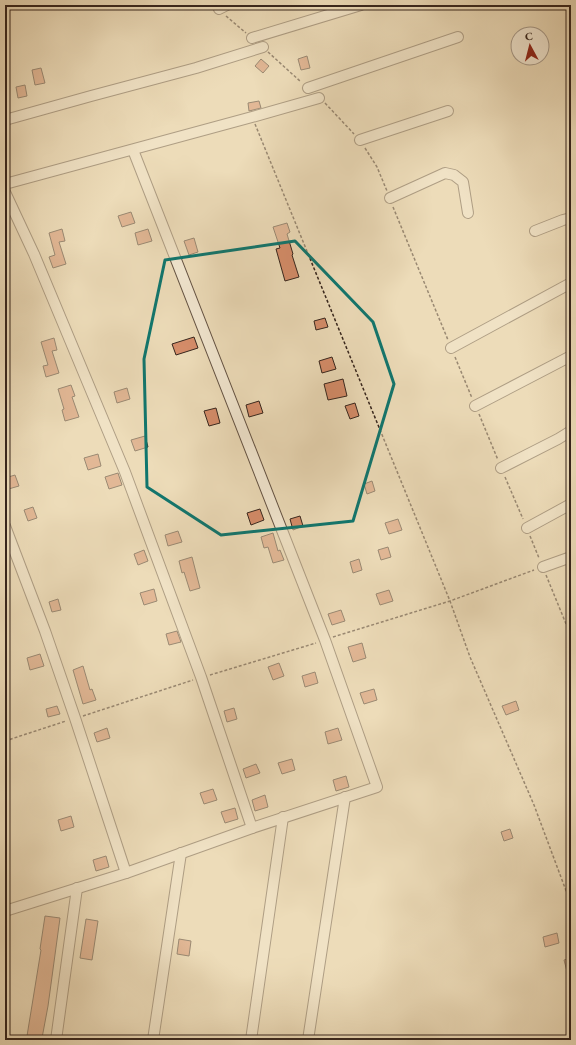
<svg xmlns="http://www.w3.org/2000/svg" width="576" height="1045" font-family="'EB Garamond',serif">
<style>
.building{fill:#d68d6a;stroke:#36251d}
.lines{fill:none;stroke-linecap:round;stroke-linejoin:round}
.minor-casing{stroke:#645344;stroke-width:12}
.path{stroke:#36251d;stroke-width:1.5;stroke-dasharray:3 2;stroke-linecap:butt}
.minor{stroke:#f3e8d2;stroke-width:10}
.marked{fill:none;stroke:#0f766e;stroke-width:3;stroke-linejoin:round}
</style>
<rect width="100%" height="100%" fill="#eddcb9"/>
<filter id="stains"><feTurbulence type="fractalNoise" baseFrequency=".005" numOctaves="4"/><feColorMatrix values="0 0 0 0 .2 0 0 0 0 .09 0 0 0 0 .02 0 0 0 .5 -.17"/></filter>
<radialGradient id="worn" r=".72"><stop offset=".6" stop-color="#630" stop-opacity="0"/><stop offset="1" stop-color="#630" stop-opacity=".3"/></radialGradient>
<g class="building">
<path d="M307 56 310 68 301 70 298 59Z"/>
<path d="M261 59 269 66 263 73 255 66Z"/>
<path d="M41 68 45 83 35 85 32 70Z"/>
<path d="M25 85 27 96 18 98 16 87Z"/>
<path d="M259 101 261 108 249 111 248 103Z"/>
<path d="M131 212 135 223 122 227 118 216Z"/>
<path d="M287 223 290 232 287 234 293 254 292 255 299 277 285 281 276 249 280 248 273 227Z"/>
<path d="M62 229 65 241 59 242 66 264 53 268 49 257 55 255 49 233Z"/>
<path d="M148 229 152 241 138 245 135 233Z"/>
<path d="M194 238 198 252 189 255 184 241Z"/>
<path d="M325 318 328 327 316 330 314 321Z"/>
<path d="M194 337 198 348 176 355 172 344Z"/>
<path d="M54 338 57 350 52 351 59 373 46 377 43 366 48 365 41 342Z"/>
<path d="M332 357 336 369 322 373 319 361Z"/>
<path d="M343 379 347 396 328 400 324 384Z"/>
<path d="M71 385 75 396 72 397 79 417 65 421 62 410 64 409 58 389Z"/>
<path d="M127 388 130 399 117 403 114 392Z"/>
<path d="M259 401 263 413 249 417 246 405Z"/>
<path d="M355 403 359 416 350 419 345 406Z"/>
<path d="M216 408 220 423 209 426 204 411Z"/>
<path d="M145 436 148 447 135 451 131 440Z"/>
<path d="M98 454 101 466 88 470 84 458Z"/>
<path d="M118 473 122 485 109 489 105 477Z"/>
<path d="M15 475 19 486 5 490V478Z"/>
<path d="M372 481 375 491 367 494 364 484Z"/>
<path d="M33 507 37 518 28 521 24 510Z"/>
<path d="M260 509 264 520 251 525 247 513Z"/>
<path d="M300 516 303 526 293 530 290 519Z"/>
<path d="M398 519 402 530 389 534 385 523Z"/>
<path d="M178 531 182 542 168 546 165 535Z"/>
<path d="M273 533 278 551 280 550 284 560 273 563 268 547 264 548 261 537Z"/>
<path d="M388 547 391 557 381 560 378 550Z"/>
<path d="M144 550 148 561 138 565 134 554Z"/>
<path d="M192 557 200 588 190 591 184 572 182 573 179 561Z"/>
<path d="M359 559 362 570 353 573 350 562Z"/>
<path d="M154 589 157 601 144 605 140 593Z"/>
<path d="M389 590 393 601 380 605 376 594Z"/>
<path d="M58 599 61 610 52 612 49 602Z"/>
<path d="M341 610 345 621 332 625 328 614Z"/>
<path d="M177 631 181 642 169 645 166 634Z"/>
<path d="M362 643 366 658 353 662 348 647Z"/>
<path d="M40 654 44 666 30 670 27 658Z"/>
<path d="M279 663 284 676 273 680 268 667Z"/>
<path d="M83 666 90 690 92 689 96 700 83 704 73 670Z"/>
<path d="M315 672 318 683 305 687 302 676Z"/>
<path d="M374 689 377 700 364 704 360 693Z"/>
<path d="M516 701 519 710 506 715 502 706Z"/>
<path d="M57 706 60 714 48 717 46 709Z"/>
<path d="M234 708 237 719 227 722 224 711Z"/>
<path d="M107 728 110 738 97 742 94 733Z"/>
<path d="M338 728 342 740 328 744 325 732Z"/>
<path d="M292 759 295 770 282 774 278 763Z"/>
<path d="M256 764 260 773 246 778 243 769Z"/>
<path d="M346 776 349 787 336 791 333 780Z"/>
<path d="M213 789 217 800 204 804 200 793Z"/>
<path d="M265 795 268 807 255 811 252 800Z"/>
<path d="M235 808 238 819 225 823 221 812Z"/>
<path d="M71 816 74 827 61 831 58 820Z"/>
<path d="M510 829 513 838 504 841 501 832Z"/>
<path d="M106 856 109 867 96 871 93 860Z"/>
<path d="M45 916 60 918 48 1006 42 1038 27 1036 41 950 40 949Z"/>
<path d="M86 919 98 921 92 960 80 958Z"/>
<path d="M557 933 559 943 545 947 543 937Z"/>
<path d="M179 939 191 941 189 956 177 954Z"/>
<path d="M571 958V979H569L564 960Z"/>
</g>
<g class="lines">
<defs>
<g id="minor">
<path d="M219 9 227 5"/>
<path d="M252 38 361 5"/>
<path d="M308 88 458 37"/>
<path d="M5 120 91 96 196 68 263 47"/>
<path d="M360 140 448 111"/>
<path d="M5 184 252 117 319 98"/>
<path d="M5 192 34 254 125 472 201 677 252 828"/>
<path d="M390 198 445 173 454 175 463 182 468 213"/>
<path d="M535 231 563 220 571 218"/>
<path d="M451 348 571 283"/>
<path d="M475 406 571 356"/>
<path d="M501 468 558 439 571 431"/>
<path d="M5 526 45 631 75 718 126 873"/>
<path d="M527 528 571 504"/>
<path d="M543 567 571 557"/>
<path d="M5 911 126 873 252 828 377 787 325 640 133 150"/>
<path d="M56 1040 77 888"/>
<path d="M153 1040 181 853"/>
<path d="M251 1040 283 817"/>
<path d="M308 1040 345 797"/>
</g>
</defs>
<use href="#minor" class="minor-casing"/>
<g class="path">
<path d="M226 16 246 33"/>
<path d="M268 52 301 82"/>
<path d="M325 103 354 134"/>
<path d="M255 124 450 601 470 657 534 805 571 904"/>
<path d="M365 148 377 167 387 191"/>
<path d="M393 207 448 340"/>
<path d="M455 357 472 398"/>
<path d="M479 414 498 460"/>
<path d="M505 477 523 519"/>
<path d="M530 536 539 558"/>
<path d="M546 575 571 636"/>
<path d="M333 637 450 601 534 570"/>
<path d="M210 675 316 643"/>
<path d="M83 716 193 680"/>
<path d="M5 741 66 721"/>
</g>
<use href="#minor" class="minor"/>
</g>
<path d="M0 0H576V1045H0ZM295 241 373 322 394 384 353 521 221 535 147 487 144 359 165 260Z" fill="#eddcb9" fill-opacity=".55" fill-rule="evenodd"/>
<path class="marked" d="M295 241 373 322 394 384 353 521 221 535 147 487 144 359 165 260Z"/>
<rect width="576" height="1045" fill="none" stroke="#eddcb9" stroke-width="20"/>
<rect x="6" y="6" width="564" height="1033" fill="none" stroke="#36251d" stroke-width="2"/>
<rect x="10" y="10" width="556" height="1025" fill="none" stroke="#36251d"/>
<g transform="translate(530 46) rotate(353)"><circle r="19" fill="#f3e8d2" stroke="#a79a8a"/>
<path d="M0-3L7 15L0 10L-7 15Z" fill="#8f2418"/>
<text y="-6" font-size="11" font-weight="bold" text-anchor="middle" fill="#36251d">С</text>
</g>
<rect width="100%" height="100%" filter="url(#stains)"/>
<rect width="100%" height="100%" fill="url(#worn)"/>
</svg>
